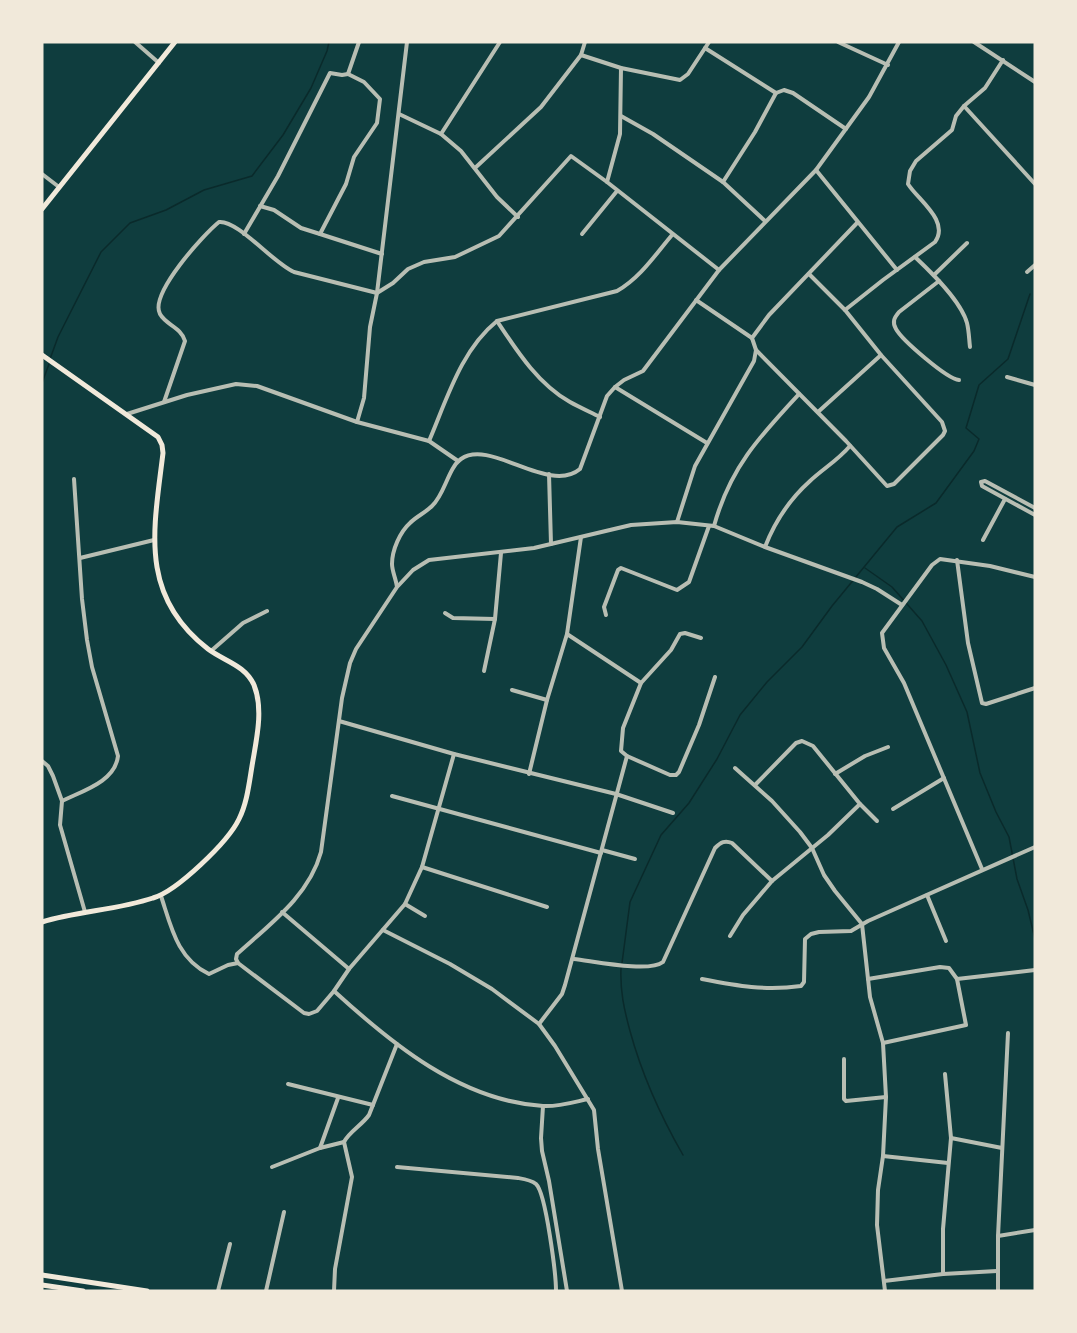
<svg xmlns="http://www.w3.org/2000/svg" width="1077" height="1333" font-family="Barlow,sans-serif">
<style>
.lines{fill:none;stroke-linecap:round;stroke-linejoin:round}
.stream{stroke:#0a2a2b;stroke-width:1.5}
.minor{stroke:#b8beb3;stroke-width:4}
.secondary{stroke:#f1e9da;stroke-width:5}
</style>
<rect width="100%" height="100%" fill="#0f3d3e"/>
<g class="lines">
<g class="stream">
<path d="M50 359 58 337 101 252 130 223 166 210 204 190 252 176 283 135 311 88 327 51 329 42"/>
<path d="M42 383 49 364"/>
<path d="M865 568 892 587 922 621 946 665 967 712 980 773 996 812 1009 837 1017 879 1028 910 1035 939"/>
<path d="M42 736V740"/>
<path d="M622 963 630 902 661 835 689 803 717 759 740 715 767 682 802 647 832 606 897 527 936 503 974 451 979 439 966 428 979 385 1008 359 1030 294"/>
<path d="M621 968C620 991 624 1009 630 1031 642 1075 660 1115 683 1155"/>
</g>
<g class="minor">
<path d="M135 42 159 63"/>
<path d="M838 42 888 65"/>
<path d="M974 42 1035 82"/>
<path d="M705 48 776 93 784 90 793 93 846 129"/>
<path d="M581 55 621 68 680 80 688 74 709 42"/>
<path d="M964 106 1035 184"/>
<path d="M399 114 441 134 461 151 497 197 518 217"/>
<path d="M621 116 653 134 723 182 765 221"/>
<path d="M441 134 500 42"/>
<path d="M475 168 541 107 581 55 585 42"/>
<path d="M816 170 897 270"/>
<path d="M42 174 59 187"/>
<path d="M607 182 620 134 621 68"/>
<path d="M723 182 755 132 776 93"/>
<path d="M260 206 274 210 301 228 320 234 346 184 354 157 377 123 380 99 364 82 348 74"/>
<path d="M244 234 278 176 330 73 342 75 348 74 359 42"/>
<path d="M320 234 382 254"/>
<path d="M582 234 617 191"/>
<path d="M915 257C932 273 961 301 967 323 969 331 969 339 970 347"/>
<path d="M1027 272 1035 265"/>
<path d="M934 275 967 243"/>
<path d="M939 281 899 312C894 318 892 322 896 329 902 340 947 379 959 380"/>
<path d="M696 300 752 338"/>
<path d="M845 310 883 280 935 242C950 221 918 200 908 184L910 171 916 161 952 130 956 116 964 106 985 88 1003 60"/>
<path d="M497 321C517 351 538 384 570 402 579 407 590 412 600 417"/>
<path d="M756 350 846 441 887 486 894 484 943 435 945 431 942 422 881 355 845 310 809 274"/>
<path d="M1007 377 1035 385"/>
<path d="M615 387 707 443"/>
<path d="M164 402 185 341C181 327 166 325 160 314 149 294 204 234 219 222 238 220 273 263 294 272L377 293 393 283 408 269 424 262 455 257 499 236 571 156 607 182 719 270"/>
<path d="M818 412 881 355"/>
<path d="M127 414 187 395 236 384 257 386 357 422 429 441 458 461"/>
<path d="M357 422 364 398 370 327 377 293 407 42"/>
<path d="M429 441C447 399 461 350 497 321L617 291C640 278 655 255 672 235"/>
<path d="M549 474 551 544"/>
<path d="M1035 508 985 481 981 482 982 486 1035 515"/>
<path d="M677 522 695 466 754 361 756 350 752 338 769 315 857 223"/>
<path d="M714 526C730 468 759 437 799 394"/>
<path d="M983 540 1005 499"/>
<path d="M765 547C775 521 790 499 810 481 824 468 837 461 850 446"/>
<path d="M80 558 154 540"/>
<path d="M957 560 968 643 982 703 986 704 1035 688"/>
<path d="M398 586 413 570 429 560 534 548 631 525 677 522 714 526 765 547 862 582 877 589 902 605"/>
<path d="M445 613 453 618 495 619"/>
<path d="M606 615 604 607 618 570 621 568 677 590 689 582 709 526"/>
<path d="M567 634 641 683"/>
<path d="M211 651 243 623 267 611"/>
<path d="M484 671 495 619 501 553"/>
<path d="M512 690 547 700"/>
<path d="M339 721 454 754 616 794 673 813"/>
<path d="M454 754 422 867 405 904 349 969 334 991 317 1011 309 1014 304 1013 238 963 236 959 237 954C270 924 309 896 321 852L342 698 350 663 356 649 397 587C396 579 392 571 392 564 392 550 400 532 410 523 417 516 425 513 432 506 445 494 448 468 461 459 490 438 549 495 580 469L607 396 615 387 624 380 643 371 719 270 816 170 869 97 899 42"/>
<path d="M627 756 670 775H676L679 772 699 725 715 677"/>
<path d="M42 761 48 766 53 776 62 801 60 825 85 912"/>
<path d="M735 768 772 801 800 832 812 848 824 875 835 891 862 924 870 997 883 1043 886 1097 883 1156 878 1190 877 1225 885 1291"/>
<path d="M529 774 547 700 567 634 581 537"/>
<path d="M835 774 865 756 888 747"/>
<path d="M392 796 601 853"/>
<path d="M62 801C82 791 115 782 118 756L92 667 87 640 82 599 74 479"/>
<path d="M860 804 877 821"/>
<path d="M893 809 944 778"/>
<path d="M602 850 635 859"/>
<path d="M422 867 547 907"/>
<path d="M982 869 904 683 884 648 882 633 932 565 940 559 990 566 1035 577"/>
<path d="M927 895 946 941"/>
<path d="M161 896C171 926 177 959 209 974L228 965 238 963"/>
<path d="M405 904 425 916"/>
<path d="M282 912 349 969"/>
<path d="M383 930 450 964 492 989 539 1024 555 1046 594 1110 598 1149 622 1291"/>
<path d="M730 936 743 915 772 881 828 835 860 804 813 746 802 741 796 743 755 785"/>
<path d="M574 959C593 961 649 973 663 962L715 848C721 842 725 840 732 843L772 881"/>
<path d="M702 979C738 986 765 991 801 986L804 982 805 939 811 934 819 932 851 931 868 921 1035 847"/>
<path d="M868 979 940 967 949 968 957 979 1035 970"/>
<path d="M334 991C392 1044 461 1101 543 1106 558 1107 574 1102 588 1099"/>
<path d="M539 1024 562 994 565 985 627 756 621 751 623 728 641 683 671 650 680 634 685 633 701 638"/>
<path d="M883 1043 966 1025 957 979"/>
<path d="M844 1059V1099L846 1101 886 1097"/>
<path d="M288 1084 373 1105"/>
<path d="M543 1106 541 1138 542 1151 549 1181 567 1291"/>
<path d="M951 1138 1002 1148"/>
<path d="M320 1148 338 1098"/>
<path d="M883 1156 948 1163"/>
<path d="M272 1167 320 1148 344 1142"/>
<path d="M397 1167 518 1178C524 1179 531 1180 536 1184 546 1193 556 1275 556 1291"/>
<path d="M998 1236 1035 1230"/>
<path d="M943 1274V1229L951 1138 945 1074"/>
<path d="M884 1281 943 1274 997 1271"/>
<path d="M218 1291 230 1244"/>
<path d="M266 1291 284 1212"/>
<path d="M334 1291 335 1269 352 1177 344 1142C349 1132 362 1125 369 1115L397 1044"/>
<path d="M998 1291V1236L1008 1033"/>
</g>
<g class="secondary">
<path d="M42 209 175 42"/>
<path d="M42 355 158 437 162 445 163 453C154 528 138 595 208 649 224 661 245 665 254 685 264 710 256 741 252 766 249 784 247 803 239 819 228 842 177 891 153 898 117 910 78 911 42 922"/>
<path d="M42 1275 147 1291"/>
<path d="M42 1285 83 1291"/>
</g>
</g>
<rect width="1077" height="1333" fill="none" stroke="#f1e9da" stroke-width="87"/>
</svg>
